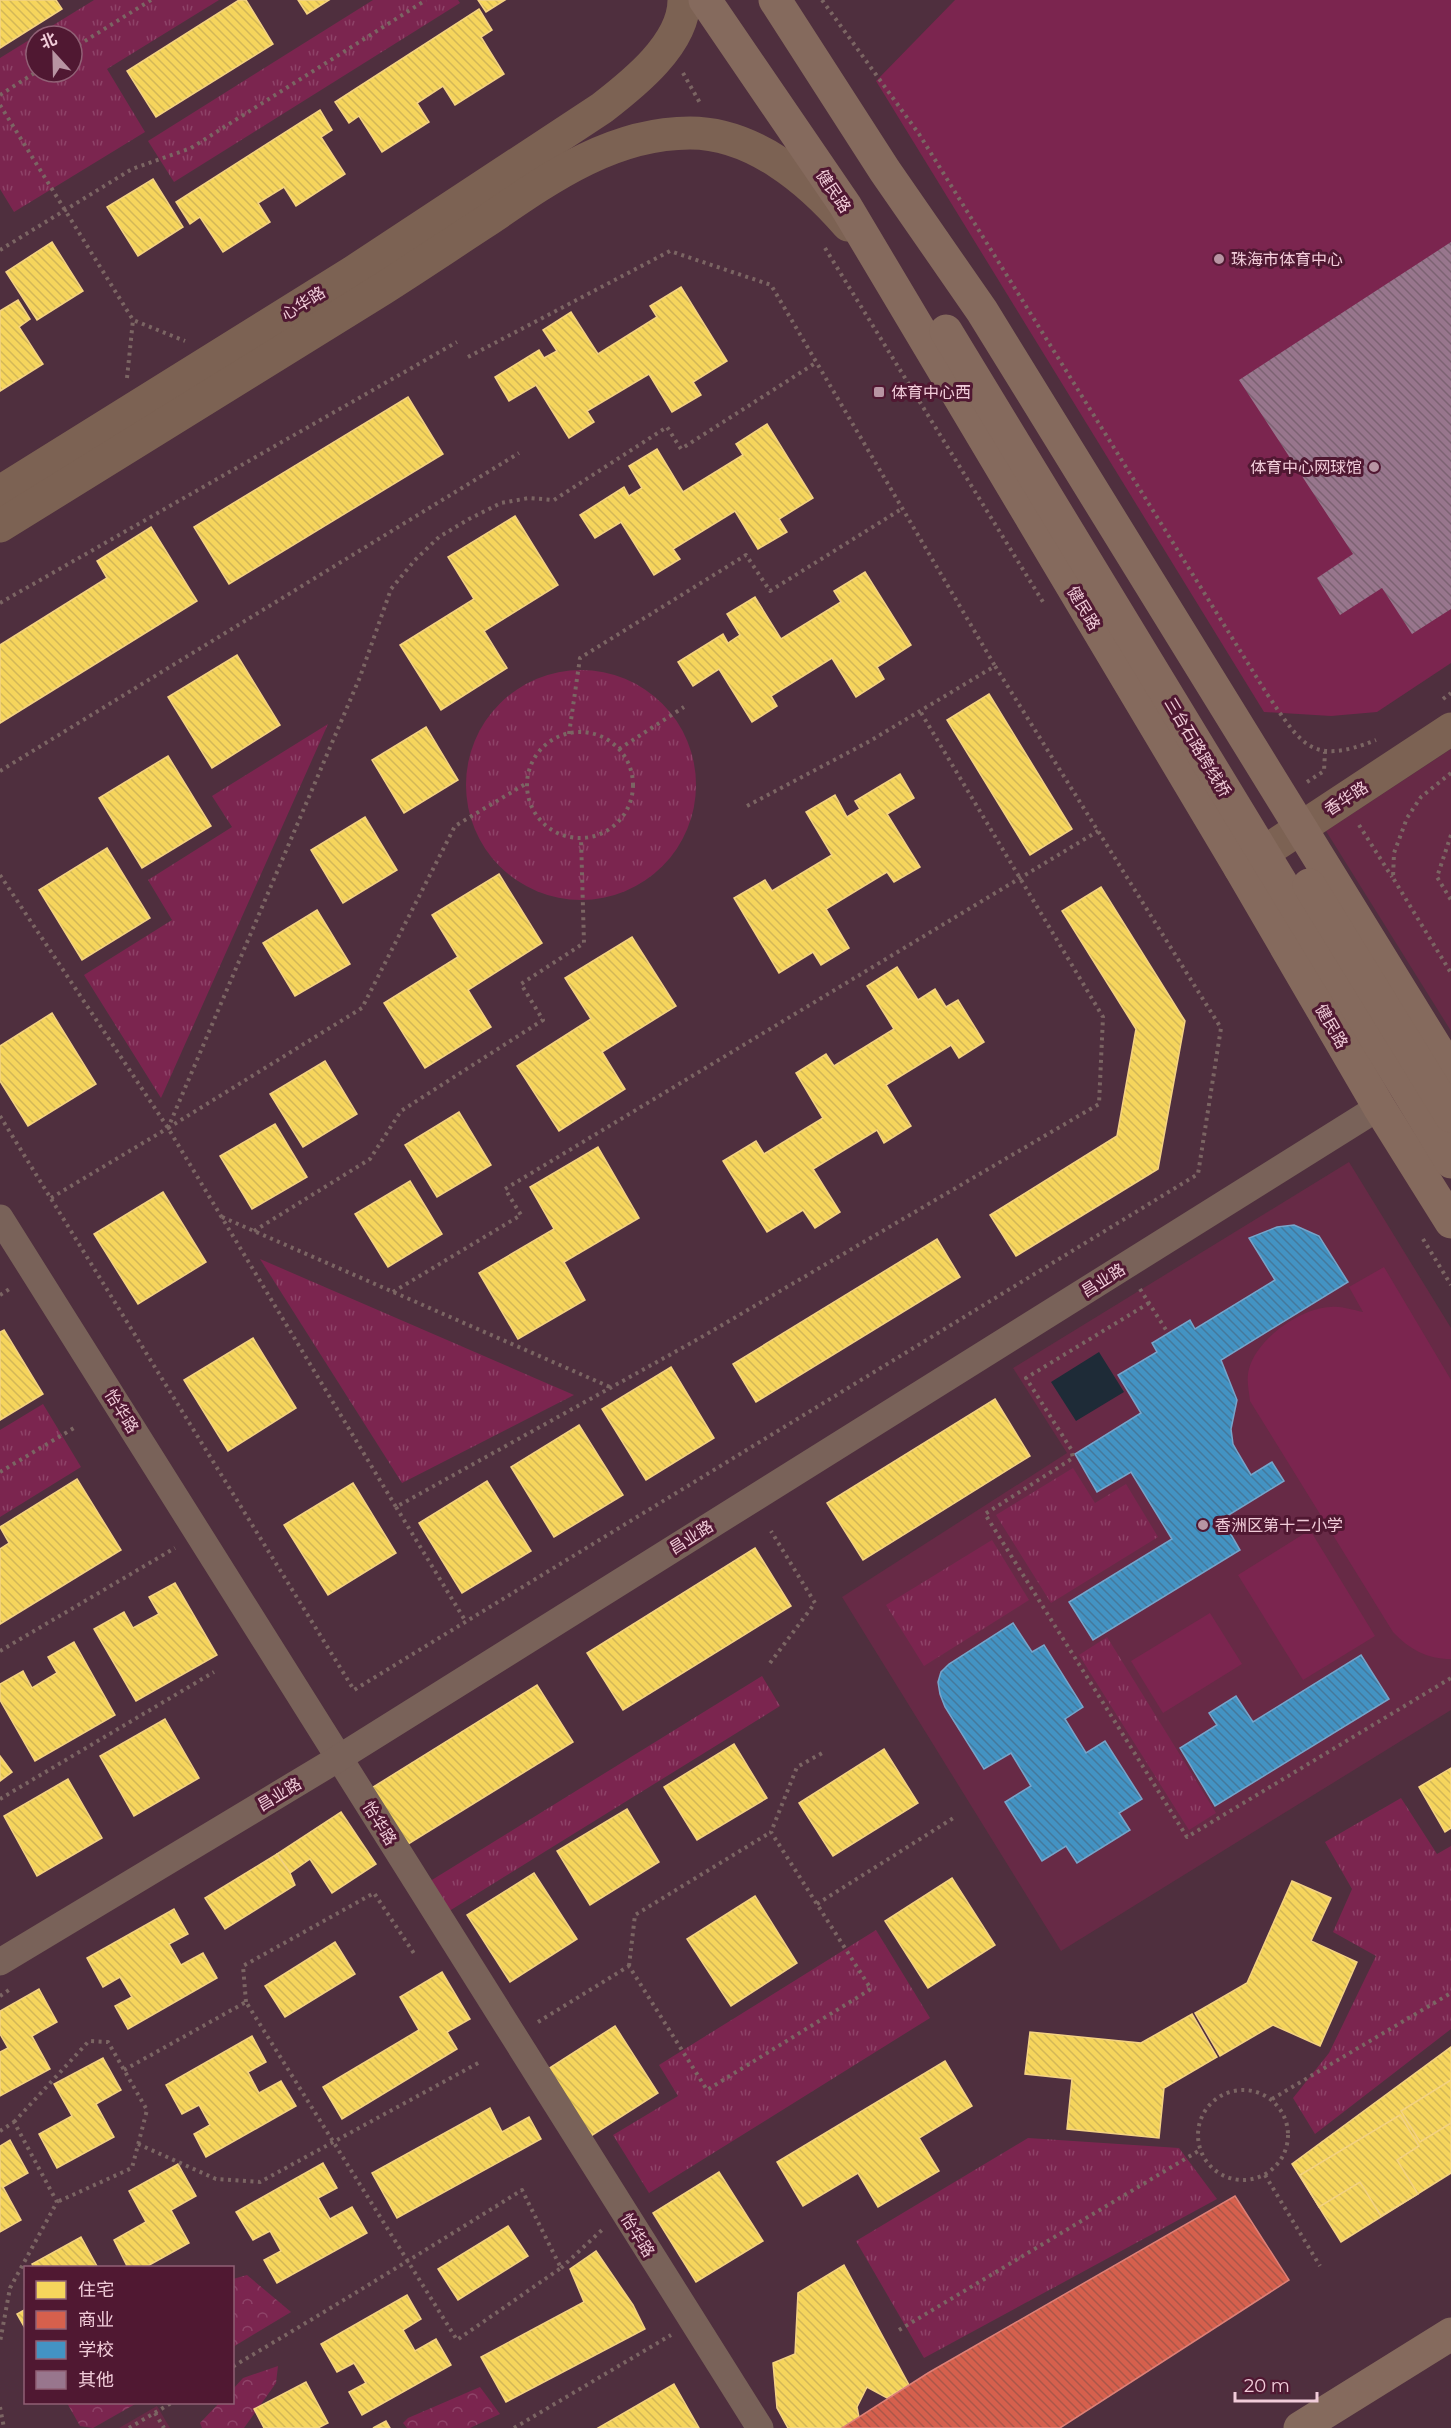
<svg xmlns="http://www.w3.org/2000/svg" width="1451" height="2428" font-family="Montserrat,'Noto Sans SC',sans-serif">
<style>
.built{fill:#672a46}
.grass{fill:url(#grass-tufts);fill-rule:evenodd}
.forest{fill:url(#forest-crowns)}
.pitch{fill:#7b254f}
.water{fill:#1e2b37}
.homes{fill:url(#homes-back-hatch);stroke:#f4d282;stroke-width:1.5}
.shops{fill:url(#shops-back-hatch);stroke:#de8077;stroke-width:1.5}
.schools{fill:url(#schools-back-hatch);stroke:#77a4ca;stroke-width:1.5}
.building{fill:url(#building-back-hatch)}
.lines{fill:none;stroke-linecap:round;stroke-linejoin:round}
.path{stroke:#7b6563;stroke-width:4;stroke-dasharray:3 4.5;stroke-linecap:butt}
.street{stroke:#796259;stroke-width:27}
.secondary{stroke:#7c6253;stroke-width:33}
.primary{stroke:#856a5d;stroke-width:33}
.primary-bridge{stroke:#856a5d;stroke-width:33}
.poi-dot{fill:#b895a3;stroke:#501832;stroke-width:2}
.labels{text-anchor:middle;stroke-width:6;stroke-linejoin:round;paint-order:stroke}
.street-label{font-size:16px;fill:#f1ccd9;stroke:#501832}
.poi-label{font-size:16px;fill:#f1ccd9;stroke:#501832;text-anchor:start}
</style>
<defs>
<pattern id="grass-tufts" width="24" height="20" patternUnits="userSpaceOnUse" patternTransform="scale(1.5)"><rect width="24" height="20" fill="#7b254f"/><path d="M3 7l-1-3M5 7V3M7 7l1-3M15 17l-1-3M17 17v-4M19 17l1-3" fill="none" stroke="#8e4368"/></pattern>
<pattern id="forest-crowns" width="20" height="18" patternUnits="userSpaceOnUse" patternTransform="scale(1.5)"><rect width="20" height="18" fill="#7b254f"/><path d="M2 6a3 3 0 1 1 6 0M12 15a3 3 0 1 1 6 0" fill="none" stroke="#8e4368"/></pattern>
<pattern id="homes-back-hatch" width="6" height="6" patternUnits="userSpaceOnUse" patternTransform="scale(1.5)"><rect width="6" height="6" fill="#f6d55c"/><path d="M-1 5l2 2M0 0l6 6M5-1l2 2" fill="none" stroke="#d3b757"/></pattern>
<pattern id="shops-back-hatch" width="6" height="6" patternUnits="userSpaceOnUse" patternTransform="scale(1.5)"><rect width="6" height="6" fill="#d6604d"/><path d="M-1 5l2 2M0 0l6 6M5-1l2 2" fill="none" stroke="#ab5649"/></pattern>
<pattern id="schools-back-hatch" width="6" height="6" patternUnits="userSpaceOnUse" patternTransform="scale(1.5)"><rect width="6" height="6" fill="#4393c3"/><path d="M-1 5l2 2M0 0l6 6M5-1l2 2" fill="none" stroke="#44799c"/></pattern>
<pattern id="building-back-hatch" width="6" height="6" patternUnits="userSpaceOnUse" patternTransform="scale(1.5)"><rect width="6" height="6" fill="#98768d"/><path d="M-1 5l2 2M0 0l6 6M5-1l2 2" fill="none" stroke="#7c6272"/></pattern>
</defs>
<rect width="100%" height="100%" fill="#4f2f3e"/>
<g class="built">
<path d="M1451 749V1031L1326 831Z"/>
<path d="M1349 1162 1451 1328V1710L1061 1951 842 1597 1067 1453 1013 1368Z"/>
<path d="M157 2406 170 2428H119Z"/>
</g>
<g class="grass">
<path d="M94 0H219L107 69 145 132 14 212 0 189V58ZM36 36H72V72H36Z"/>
<path d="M373 0H458L460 3 174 182 148 141Z"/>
<circle cx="581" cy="785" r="115"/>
<path d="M328 724 161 1098 84 975 172 920 148 880 232 827 212 796Z"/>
<path d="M260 1259 574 1395 402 1483Z"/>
<path d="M43 1404 81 1467 0 1517V1430Z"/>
<path d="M1073 1468 1095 1503 1126 1484 1158 1537 1051 1603 996 1515Z"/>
<path d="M992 1540 1029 1600 924 1666 886 1605Z"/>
<path d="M1107 1637 1216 1813 1189 1830 1079 1655Z"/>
<path d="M762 1676 780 1706 446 1913 427 1883Z"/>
<path d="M1401 1798 1437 1854 1451 1846V2029L1315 2134 1293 2098 1329 2053 1376 1956 1333 1932 1352 1889 1325 1842Z"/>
<path d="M876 1930 930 2018 649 2193 613 2135 678 2096 659 2065Z"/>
<path d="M1028 2138 1179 2148 1217 2199 924 2358 856 2241Z"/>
</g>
<g class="forest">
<path d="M247 2275 291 2312 233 2347V2279Z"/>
<path d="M278 2366 276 2383 244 2428H202L200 2423 219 2403 232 2402 233 2389 243 2378Z"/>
<path d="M480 2387 500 2414 470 2428H407L403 2423 408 2418Z"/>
<path d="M67 2403H137L93 2428 80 2426Z"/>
</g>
<g class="pitch">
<path d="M955 0H1451V663L1377 712 1331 716 1264 712 876 81Z"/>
<path d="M1384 1267 1451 1380V1659C1427 1659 1409 1649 1393 1632L1250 1401C1249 1390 1246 1380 1249 1369 1257 1339 1300 1308 1331 1307 1342 1306 1352 1310 1363 1312L1349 1287Z"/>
<path d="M1310 1530 1375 1636 1303 1680 1238 1575Z"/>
<path d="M1210 1613 1242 1664 1163 1713 1131 1661Z"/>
</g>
<path class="water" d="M1099 1352 1124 1392 1076 1421 1051 1382Z"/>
<g class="homes">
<path d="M0 0H56L62 9 0 48Z"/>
<path d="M239 0H246L273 44 156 117 127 71Z"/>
<path d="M298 0H329L307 14Z"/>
<path d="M478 0H505L486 12Z"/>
<path d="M479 9 492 30 481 37 504 74 455 105 443 86 417 103 429 122 382 152 359 116 349 123 335 102Z"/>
<path d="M320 110 332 130 321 137 345 174 296 206 284 187 258 203 270 222 223 252 200 217 190 224 176 202Z"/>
<path d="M153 179 183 227 138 256 107 207Z"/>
<path d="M52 242 83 291 37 320 6 272Z"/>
<path d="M681 287 727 361 693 382 701 395 672 412 649 374 587 411 594 422 569 438 536 385 509 401 495 377 539 350 544 358 557 351 543 330 571 312 598 354 657 317 650 306Z"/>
<path d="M18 300 30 319 19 327 43 364 0 391V311Z"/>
<path d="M408 397 443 454 229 584 194 527Z"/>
<path d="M767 424 813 498 779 519 787 532 758 549 735 511 673 549 680 559 654 575 621 522 595 538 580 515 624 487 629 496 642 488 629 466 657 449 683 492 743 455 736 444Z"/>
<path d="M515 516 558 585 484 631 507 668 441 710 400 645 474 599 448 557Z"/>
<path d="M151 527 197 601 0 723V645L107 578 97 561Z"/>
<path d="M865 572 911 645 877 667 884 679 856 697 832 658 771 696 777 706 752 722 719 669 693 686 678 662 723 634 728 643 740 635 727 614 755 597 781 639 841 602 834 591Z"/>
<path d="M237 655 280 725 212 768 168 697Z"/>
<path d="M989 694 1072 829 1030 855 947 720Z"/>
<path d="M426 727 458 780 404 813 372 760Z"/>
<path d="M168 756 211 826 142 868 99 798Z"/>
<path d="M900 774 914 798 887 814 920 867 894 882 887 872 826 909 849 948 821 965 813 952 779 973 734 898 765 880 772 891 832 855 806 812 835 795 847 817 860 809 855 801Z"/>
<path d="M365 817 397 870 343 903 311 850Z"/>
<path d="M107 848 150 918 82 960 39 890Z"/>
<path d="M499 874 542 943 468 990 491 1027 425 1068 384 1003 458 957 432 915Z"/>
<path d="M1101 887 1185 1021 1158 1169 1016 1256 990 1215 1117 1136 1136 1029 1062 911Z"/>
<path d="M317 910 350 964 295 996 263 943Z"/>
<path d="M632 937 676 1006 602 1052 625 1089 559 1131 517 1066 591 1019 565 978Z"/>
<path d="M897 967 918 1000 935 989 946 1007 958 1000 984 1042 959 1058 951 1045 886 1085 911 1126 884 1143 877 1130 813 1169 840 1212 815 1228 803 1210 767 1232 723 1161 756 1141 764 1154 823 1118 796 1073 826 1054 834 1066 894 1029 867 986Z"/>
<path d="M52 1013 96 1084 28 1126 0 1081V1046Z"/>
<path d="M325 1061 357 1114 303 1147 270 1094Z"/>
<path d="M459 1112 491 1165 437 1197 405 1145Z"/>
<path d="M275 1124 307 1177 252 1209 220 1156Z"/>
<path d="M598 1147 639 1218 564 1262 585 1300 518 1339 479 1273 554 1229 530 1187Z"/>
<path d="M410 1181 442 1234 388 1267 355 1214Z"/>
<path d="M163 1192 206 1262 138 1304 94 1234Z"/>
<path d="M937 1239 960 1277 756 1402 733 1364Z"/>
<path d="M4 1330 43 1394 0 1420V1332Z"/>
<path d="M253 1338 296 1408 228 1451 184 1380Z"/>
<path d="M671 1367 714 1438 646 1480 602 1409Z"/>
<path d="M995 1399 1030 1456 863 1560 827 1503Z"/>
<path d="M579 1425 623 1495 554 1537 511 1467Z"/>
<path d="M77 1479 121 1550 0 1624V1549L9 1543 0 1527Z"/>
<path d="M487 1481 531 1551 462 1593 419 1523Z"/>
<path d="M353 1483 396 1553 328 1595 284 1525Z"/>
<path d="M755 1548 791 1606 623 1710 587 1653Z"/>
<path d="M175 1583 217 1655 136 1701 94 1629 124 1612 133 1628 159 1614 149 1597Z"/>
<path d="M74 1642 115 1715 35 1761 0 1700V1684L23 1671 32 1688 57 1673 48 1657Z"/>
<path d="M537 1685 573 1742 405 1846 370 1789Z"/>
<path d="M165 1719 199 1778 134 1816 100 1756Z"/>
<path d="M734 1744 767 1798 697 1840 664 1787Z"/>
<path d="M884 1749 918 1803 833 1856 799 1803Z"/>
<path d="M0 1756 12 1772 0 1781Z"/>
<path d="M1451 1768V1828L1445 1832 1419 1787Z"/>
<path d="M68 1779 102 1838 37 1876 4 1816Z"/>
<path d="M627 1809 659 1862 590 1905 557 1851Z"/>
<path d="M341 1812 376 1864 332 1893 310 1859 290 1873 277 1854Z"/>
<path d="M277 1854 290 1873 295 1885 225 1929 205 1898Z"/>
<path d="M534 1873 577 1939 510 1982 467 1915Z"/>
<path d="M952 1878 995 1945 928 1988 885 1921Z"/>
<path d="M1292 1881 1331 1898 1311 1941 1357 1962 1320 2046 1273 2025 1220 2056 1195 2013 1247 1983Z"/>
<path d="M755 1896 797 1963 731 2006 687 1939Z"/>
<path d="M174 1909 188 1934 169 1944 181 1965 203 1953 217 1978 128 2029 115 2006 132 1997 120 1977 103 1987 87 1958Z"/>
<path d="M335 1942 355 1974 285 2017 265 1986Z"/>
<path d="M442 1972 470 2019 447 2032 457 2049 342 2119 323 2087 419 2030 400 1997Z"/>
<path d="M39 1989 57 2022 32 2036 50 2069 0 2096V2052L8 2048 0 2034V2011Z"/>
<path d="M1192 2014 1217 2057 1164 2088 1159 2138 1067 2129 1072 2079 1025 2074 1030 2032 1141 2043Z"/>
<path d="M615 2026 658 2093 591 2136 548 2069Z"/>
<path d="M252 2036 266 2062 248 2072 259 2093 281 2081 296 2106 206 2157 194 2134 210 2125 199 2105 182 2114 166 2085Z"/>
<path d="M1451 2047V2173L1341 2242 1292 2164Z"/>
<path d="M103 2058 121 2090 96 2104 114 2137 57 2168 39 2134 72 2116 54 2084Z"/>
<path d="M945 2061 972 2106 919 2138 939 2171 878 2207 858 2173 803 2206 777 2162Z"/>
<path d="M1451 2080V2123L1420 2142 1401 2111Z"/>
<path d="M490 2108 502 2132 529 2117 541 2139 397 2218 372 2173Z"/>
<path d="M1400 2115 1419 2146 1397 2160 1418 2194 1381 2216 1360 2182 1319 2207 1300 2175Z"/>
<path d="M10 2140 28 2173 3 2187 21 2220 0 2232V2146Z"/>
<path d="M323 2163 337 2188 318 2198 330 2219 352 2207 367 2233 277 2283 264 2260 281 2251 270 2231 253 2240 236 2212Z"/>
<path d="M178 2164 196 2196 171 2210 189 2243 144 2268H128L114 2240 146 2222 129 2191Z"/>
<path d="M719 2172 763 2241 696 2282 653 2213Z"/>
<path d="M1219 2220 1238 2251 1216 2265 1237 2298 1200 2321 1179 2286 1138 2311 1119 2280Z"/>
<path d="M508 2226 528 2256 458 2300 438 2269Z"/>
<path d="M81 2237 98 2268H34L32 2264Z"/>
<path d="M596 2251 633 2305 645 2329 506 2402 481 2357 584 2302 570 2269Z"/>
<path d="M844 2265 909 2385 887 2398 867 2387 857 2407 861 2428H788L777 2408 773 2363 795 2354 798 2293Z"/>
<path d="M1111 2284 1130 2315 1108 2328 1129 2362 1092 2385 1072 2350 1030 2375 1011 2344Z"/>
<path d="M407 2295 421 2319 403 2330 415 2351 436 2339 451 2365 362 2415 349 2392 366 2383 354 2363 337 2372 321 2344Z"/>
<path d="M26 2309V2330L17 2314Z"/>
<path d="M1003 2348 1022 2380 1000 2393 1021 2427 972 2428 964 2415 942 2428H915L903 2409Z"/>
<path d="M306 2382 328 2423 318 2428H264L254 2409Z"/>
<path d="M674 2384 699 2428H598Z"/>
<path d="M386 2421 390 2428H373Z"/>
</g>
<path class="shops" d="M1235 2196 1289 2280 1060 2428H842L928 2373Z"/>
<g class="schools">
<path d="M1294 1225 1319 1236 1348 1282 1221 1360 1237 1400 1231 1429 1233 1444 1238 1453 1251 1475 1272 1462 1284 1481 1222 1519 1240 1550 1093 1640 1069 1602 1172 1539 1131 1472 1097 1492 1075 1454 1141 1413 1118 1375 1157 1352 1152 1343 1190 1320 1195 1329 1275 1280 1249 1238 1277 1227Z"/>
<path d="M1013 1623 1032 1652 1044 1645 1083 1707 1065 1719 1086 1753 1105 1741 1142 1799 1119 1813 1130 1830 1077 1863 1066 1846 1042 1861 1005 1802 1031 1786 1011 1753 984 1769 945 1707 940 1694 938 1682 941 1672 949 1664Z"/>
<path d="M1361 1655 1389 1699 1215 1806 1180 1748 1217 1725 1209 1713 1236 1696 1253 1722Z"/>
</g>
<path class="building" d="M1451 242V609L1412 634 1382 588 1340 615 1317 578 1353 554 1239 380Z"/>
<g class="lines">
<g class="path">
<path d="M822 0 919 134 1267 694C1302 745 1311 766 1376 740"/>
<path d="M72 49 151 0"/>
<path d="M683 73 700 103"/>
<path d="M0 95 36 72"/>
<path d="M0 105 133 320 185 341"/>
<path d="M825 248 1043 602"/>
<path d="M0 250 132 169 191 148 426 0"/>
<path d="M468 357 670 251 771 285 995 666"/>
<path d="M127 378 133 320"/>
<path d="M0 603 457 342"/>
<path d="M1443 699 1451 693"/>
<circle cx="580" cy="785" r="53"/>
<path d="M569 734 580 658 746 555 770 591 903 508"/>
<path d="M619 749 684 707"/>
<path d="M0 771 519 453"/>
<path d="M1451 773 1421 797 1407 818 1394 853 1393 878 1451 973"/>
<path d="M1307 782 1324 771 1325 752"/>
<path d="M1359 825 1392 877"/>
<path d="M1451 835 1437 877 1451 900"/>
<path d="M0 875 168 1128 396 1507 700 1338 1099 1104 1103 1017 920 711"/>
<path d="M0 1116 354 1690 1198 1174 1221 1028 995 666 870 741 745 807"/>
<path d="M168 1128 362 1008 455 826 527 783"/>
<path d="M51 1198 168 1128 360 677 391 589 415 560 439 537 469 519 501 503 529 498 554 500 667 427 681 449 817 362"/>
<path d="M222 1217 610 1387"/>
<path d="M254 1231 370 1159 401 1111 543 1020 521 984 584 943 581 838"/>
<path d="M1423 1239 1451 1285"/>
<path d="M1140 1289 1168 1333"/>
<path d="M393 1292 521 1215 505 1189 1098 831"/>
<path d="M0 1295 11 1288"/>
<path d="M1149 1303 1026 1378 1071 1449 1073 1458 985 1514 1187 1837 1451 1678"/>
<path d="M0 1472 74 1428"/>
<path d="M396 1507 466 1622"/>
<path d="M0 1651 175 1548"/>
<path d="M770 1663 815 1603 771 1531"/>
<path d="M0 1799 214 1672"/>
<path d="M817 1904 955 1817"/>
<path d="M629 1966 635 1915 771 1832"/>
<path d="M0 1996 12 1988"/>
<path d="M246 2002 243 1966 374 1893 415 1955"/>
<path d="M538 2022 629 1966 707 2090 871 1989 771 1832 797 1767 824 1752"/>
<path d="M124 2070 246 2002 457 2340 561 2268 522 2190C426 2250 330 2309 232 2367"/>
<circle cx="1243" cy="2135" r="45"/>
<path d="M1272 2099 1451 1993"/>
<path d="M14 2122 89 2041 108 2042 147 2110 132 2168 57 2202"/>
<path d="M0 2131 14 2122 57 2202 10 2288 0 2342"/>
<path d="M138 2144 216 2179 260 2182 480 2062"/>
<path d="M1265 2175 1320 2266"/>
<path d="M561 2268 603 2229"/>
<path d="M899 2330 1200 2150"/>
<path d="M0 2407 4 2428"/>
<path d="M155 2413 164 2428"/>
<path d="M129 2428 173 2402"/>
<path d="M514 2428 671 2335"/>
</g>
<g class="street">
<path d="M0 1218 760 2428"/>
<path d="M0 1962 339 1758 1379 1107"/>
</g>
<g class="secondary">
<path d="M0 492 353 272 602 108C633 84 684 44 684 0"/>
<path d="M0 526C125 448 250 370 376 293 414 269 451 244 488 220 549 178 612 133 690 133 753 133 809 180 848 225"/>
<path d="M1240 868 1451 729"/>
</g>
<g class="primary">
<path d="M705 0 845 205 1240 868 1379 1107 1451 1222"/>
<path d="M775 0 885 171 982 311 1451 1072"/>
<path d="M1300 2428 1451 2334"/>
</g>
<g class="primary-bridge">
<path d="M946 331 1451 1162"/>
<path d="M1309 885 1451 1116"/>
</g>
</g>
<g class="poi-dot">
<circle cx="1219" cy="259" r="6"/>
<rect x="873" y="386" width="12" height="12" rx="3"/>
<circle cx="1374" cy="467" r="6"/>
<circle cx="1203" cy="1525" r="6"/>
</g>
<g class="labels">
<g class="street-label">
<text transform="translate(834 191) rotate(56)" y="6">健民路</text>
<text transform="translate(303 303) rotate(-32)" y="6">心华路</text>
<text transform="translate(1084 608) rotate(59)" y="6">健民路</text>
<text transform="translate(1198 747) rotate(59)" y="6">三台石路跨线桥</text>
<text transform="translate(1346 798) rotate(-33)" y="6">香华路</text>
<text transform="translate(1332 1026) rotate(60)" y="6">健民路</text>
<text transform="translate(1103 1280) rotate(-32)" y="6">昌业路</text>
<text transform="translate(122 1411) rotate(58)" y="6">怡华路</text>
<text transform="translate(691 1537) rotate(-32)" y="6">昌业路</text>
<text transform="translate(279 1794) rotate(-31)" y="6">昌业路</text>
<text transform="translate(380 1823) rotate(58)" y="6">怡华路</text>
<text transform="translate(638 2235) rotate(58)" y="6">怡华路</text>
</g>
<g class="poi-label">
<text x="1231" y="265">珠海市体育中心</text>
<text x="891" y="398">体育中心西</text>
<text x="1362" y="473" text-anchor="end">体育中心网球馆</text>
<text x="1215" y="1531">香洲区第十二小学</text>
</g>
</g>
<rect x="24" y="2266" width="210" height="138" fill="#501832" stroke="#906075" stroke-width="1.5"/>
<rect x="36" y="2281" width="30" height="18" fill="#f6d55c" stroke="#906075" stroke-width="1.5"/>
<text x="78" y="2296" font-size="18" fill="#f1ccd9">住宅</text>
<rect x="36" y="2311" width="30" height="18" fill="#d6604d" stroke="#906075" stroke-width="1.5"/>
<text x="78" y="2326" font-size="18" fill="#f1ccd9">商业</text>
<rect x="36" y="2341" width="30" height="18" fill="#4393c3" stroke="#906075" stroke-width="1.5"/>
<text x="78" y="2356" font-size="18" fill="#f1ccd9">学校</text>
<rect x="36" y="2371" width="30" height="18" fill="#98768d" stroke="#906075" stroke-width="1.5"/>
<text x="78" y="2386" font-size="18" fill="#f1ccd9">其他</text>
<g transform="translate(54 54) rotate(338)"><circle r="28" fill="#501832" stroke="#906075" stroke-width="1.5"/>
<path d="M0-4.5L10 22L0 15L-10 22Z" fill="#b895a3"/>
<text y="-9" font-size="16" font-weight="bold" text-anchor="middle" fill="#f1ccd9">北</text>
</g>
<path d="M1235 2392v9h82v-9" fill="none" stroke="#f1ccd9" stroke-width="3"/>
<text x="1244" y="2392" font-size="18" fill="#f1ccd9" stroke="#501832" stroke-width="4.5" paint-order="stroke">20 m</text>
</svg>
